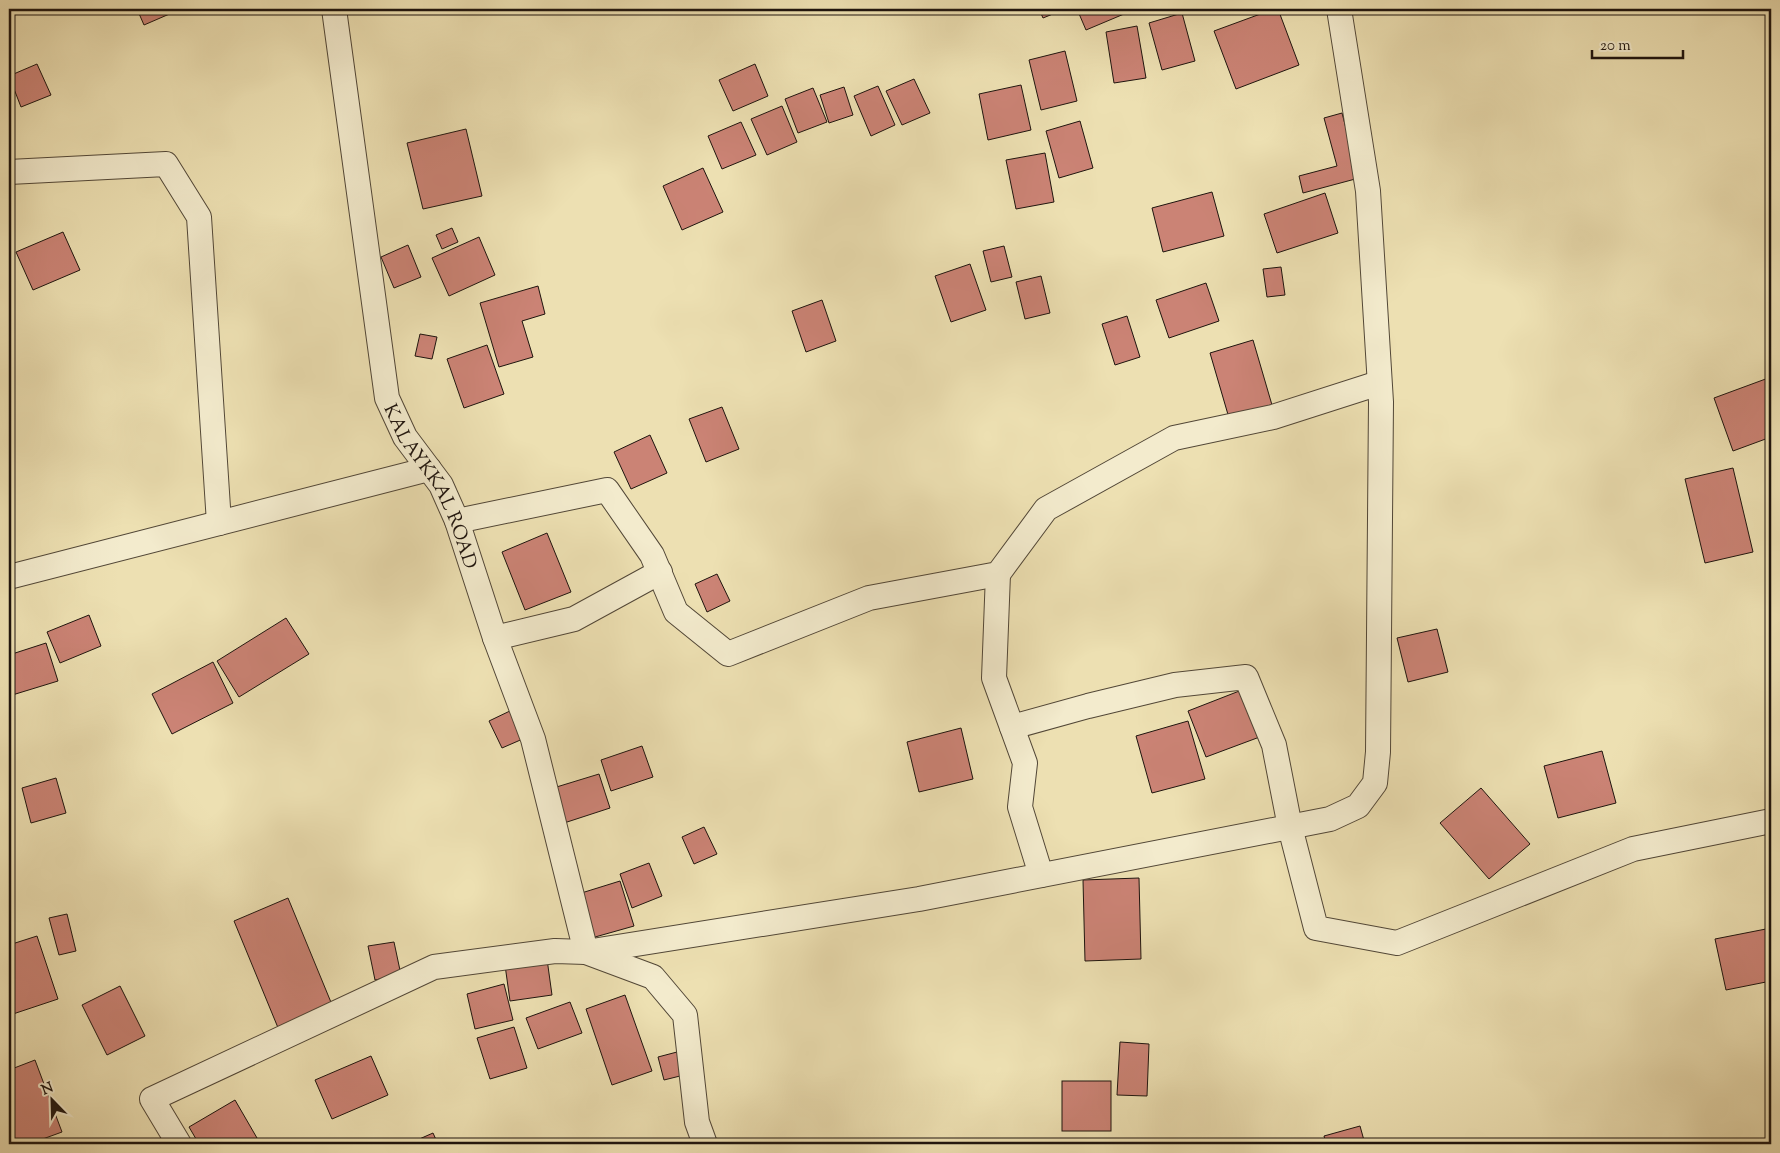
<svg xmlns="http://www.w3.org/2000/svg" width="1780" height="1153" font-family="'Sorts Mill Goudy',serif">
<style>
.building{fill:#cb8375;stroke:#1e140e}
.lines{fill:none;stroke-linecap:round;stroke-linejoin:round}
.minor-casing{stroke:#524737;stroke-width:26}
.minor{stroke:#f3ebcd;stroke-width:24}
.labels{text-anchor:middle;stroke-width:4;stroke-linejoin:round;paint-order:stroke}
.street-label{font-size:19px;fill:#1e140e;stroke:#f3ebcd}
</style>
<rect width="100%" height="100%" fill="#ede0b2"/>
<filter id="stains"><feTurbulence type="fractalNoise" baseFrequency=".004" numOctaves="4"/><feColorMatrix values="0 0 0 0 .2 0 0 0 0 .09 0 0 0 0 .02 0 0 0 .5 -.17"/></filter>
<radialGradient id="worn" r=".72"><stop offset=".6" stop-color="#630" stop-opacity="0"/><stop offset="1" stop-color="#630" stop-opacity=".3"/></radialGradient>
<g class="building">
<path d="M137 9H181L144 25Z"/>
<path d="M1039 9H1065L1043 18Z"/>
<path d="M1077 9H1121L1124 14 1086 30Z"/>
<path d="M1274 9H1278L1299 65 1236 89 1214 31Z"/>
<path d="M1182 13 1195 61 1162 70 1149 23Z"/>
<path d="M1137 26 1146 78 1114 83 1106 32Z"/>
<path d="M1065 51 1077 101 1041 110 1029 60Z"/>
<path d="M37 64 51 95 21 107 9 76Z"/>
<path d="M755 64 768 96 733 111 719 80Z"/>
<path d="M914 79 930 113 902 125 886 91Z"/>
<path d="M1021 85 1031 130 988 140 979 94Z"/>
<path d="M878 86 895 125 871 136 854 96Z"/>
<path d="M844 87 853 115 829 123 820 95Z"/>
<path d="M813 88 827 122 798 133 785 99Z"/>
<path d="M782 106 797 142 767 155 751 119Z"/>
<path d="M1342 113 1359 178 1303 193 1299 176 1337 166 1324 118Z"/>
<path d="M1080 121 1093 168 1059 178 1046 131Z"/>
<path d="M741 122 756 155 722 169 708 136Z"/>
<path d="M466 129 482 196 423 209 407 143Z"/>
<path d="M1045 153 1054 202 1016 209 1006 160Z"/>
<path d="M703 168 723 212 682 230 663 186Z"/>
<path d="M1212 192 1224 236 1163 252 1152 208Z"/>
<path d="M1325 193 1338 233 1277 253 1264 214Z"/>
<path d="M452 228 458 242 442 249 436 235Z"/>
<path d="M63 232 80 270 33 290 16 252Z"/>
<path d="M479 237 495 275 449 296 432 258Z"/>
<path d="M408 245 421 277 394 288 381 257Z"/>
<path d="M1004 246 1012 277 991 282 983 251Z"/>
<path d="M970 264 986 310 951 322 935 276Z"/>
<path d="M1281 267 1285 295 1267 297 1263 269Z"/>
<path d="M1041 276 1050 313 1025 319 1016 282Z"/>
<path d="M1206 283 1219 321 1169 338 1156 300Z"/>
<path d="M538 286 545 314 522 321 533 357 499 367 480 303Z"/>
<path d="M822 300 836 341 806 352 792 311Z"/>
<path d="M1127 316 1140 357 1115 365 1102 324Z"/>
<path d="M420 334 437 337 432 359 415 356Z"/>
<path d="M1253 340 1272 405 1229 418 1210 353Z"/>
<path d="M487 345 504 394 464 408 447 359Z"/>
<path d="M1771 377V437L1733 451 1714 398Z"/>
<path d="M722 407 739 449 706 462 689 419Z"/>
<path d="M650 435 667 473 631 489 614 452Z"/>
<path d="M1733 468 1753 552 1705 563 1685 479Z"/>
<path d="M547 533 571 592 525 610 502 552Z"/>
<path d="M717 574 730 601 707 612 695 584Z"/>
<path d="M89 615 101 646 60 663 47 632Z"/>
<path d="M286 618 309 654 239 697 217 661Z"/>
<path d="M1437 629 1448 672 1408 682 1397 638Z"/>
<path d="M46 643 58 681 9 696V655Z"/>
<path d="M213 662 233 703 172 734 152 694Z"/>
<path d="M1247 688 1265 735 1206 757 1188 711Z"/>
<path d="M512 710 525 738 502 748 489 721Z"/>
<path d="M1188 721 1205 779 1152 793 1136 736Z"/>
<path d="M961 728 973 779 919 792 907 742Z"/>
<path d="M642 746 653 777 611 791 601 760Z"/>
<path d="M1602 751 1616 803 1558 818 1544 766Z"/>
<path d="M599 774 610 808 561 824 550 789Z"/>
<path d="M56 778 66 813 31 823 22 788Z"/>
<path d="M1481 788 1530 844 1489 879 1440 823Z"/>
<path d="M704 827 717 854 694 864 682 837Z"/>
<path d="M649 863 662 896 632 908 620 874Z"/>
<path d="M1139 878 1141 959 1085 961 1083 880Z"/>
<path d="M620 881 634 926 588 939 575 895Z"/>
<path d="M288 898 335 1012 281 1035 234 921Z"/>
<path d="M67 914 76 951 59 955 49 918Z"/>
<path d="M1771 928V981L1726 990 1715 939Z"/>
<path d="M37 936 58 999 10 1015 9 945Z"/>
<path d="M394 942 401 975 375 980 368 946Z"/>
<path d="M547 959 552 995 510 1001 505 965Z"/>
<path d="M504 984 513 1020 475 1029 467 994Z"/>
<path d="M120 986 145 1036 107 1055 82 1005Z"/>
<path d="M625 995 652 1071 612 1085 586 1009Z"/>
<path d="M570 1002 582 1033 538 1049 526 1018Z"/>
<path d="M514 1027 527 1068 490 1079 477 1038Z"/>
<path d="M1120 1042 1149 1044 1147 1096 1117 1095Z"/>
<path d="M677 1052 684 1075 664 1080 658 1057Z"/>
<path d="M371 1056 388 1095 332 1119 315 1080Z"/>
<path d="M35 1060 62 1132 29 1144H9V1070Z"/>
<rect x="1062" y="1081" width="49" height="50"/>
<path d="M235 1100 257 1138 247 1144H199L189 1127Z"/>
<path d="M1360 1126 1365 1144H1326L1324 1136Z"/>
<path d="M433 1133 438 1144H408Z"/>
</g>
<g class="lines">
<defs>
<g id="minor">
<path id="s1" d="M334 9 387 398 405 437 441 485 457 521 495 638 533 739 586 952 653 977 685 1015 697 1122 705 1144"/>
<path d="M9 172 166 164 199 217 219 523"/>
<path d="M457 521 607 490 652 555 676 612 728 654 869 598 998 574 1046 509 1174 438 1273 417 1379 383"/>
<path d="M998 574 994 678 1025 763 1020 807 1041 875"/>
<path d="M9 577 429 469"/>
<path d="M495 638 574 619 660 572"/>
<path d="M1012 727 1088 706 1175 685 1246 677 1274 745 1290 827 1316 928 1397 943 1633 849 1771 821"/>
<path d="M179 1144 152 1099 434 967 555 951 586 952 919 899 1330 819 1358 806 1375 783 1378 752 1381 402 1368 191 1339 9"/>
</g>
</defs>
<use href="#minor" class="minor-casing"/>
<use href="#minor" class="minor"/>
</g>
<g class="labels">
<g class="street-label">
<text dy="7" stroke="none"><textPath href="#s1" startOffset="492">KALAYKKAL ROAD</textPath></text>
</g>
</g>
<rect width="1780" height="1153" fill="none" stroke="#ede0b2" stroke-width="30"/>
<rect x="10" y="10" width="1760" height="1133" fill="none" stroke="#1e140e" stroke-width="2.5"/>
<rect x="15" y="15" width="1750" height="1123" fill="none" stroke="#1e140e"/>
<g transform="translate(52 1100) rotate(337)" stroke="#f3ebcd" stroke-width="4" paint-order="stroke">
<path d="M0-4L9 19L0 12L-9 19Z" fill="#1e140e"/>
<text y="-8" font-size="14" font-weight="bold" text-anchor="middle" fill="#1e140e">N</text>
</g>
<path d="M1592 50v8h91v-8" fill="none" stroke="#1e140e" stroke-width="2.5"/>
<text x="1600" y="50" font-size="15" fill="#1e140e" stroke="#f3ebcd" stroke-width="4" paint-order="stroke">20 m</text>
<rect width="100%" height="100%" filter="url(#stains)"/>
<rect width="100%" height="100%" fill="url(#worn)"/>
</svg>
